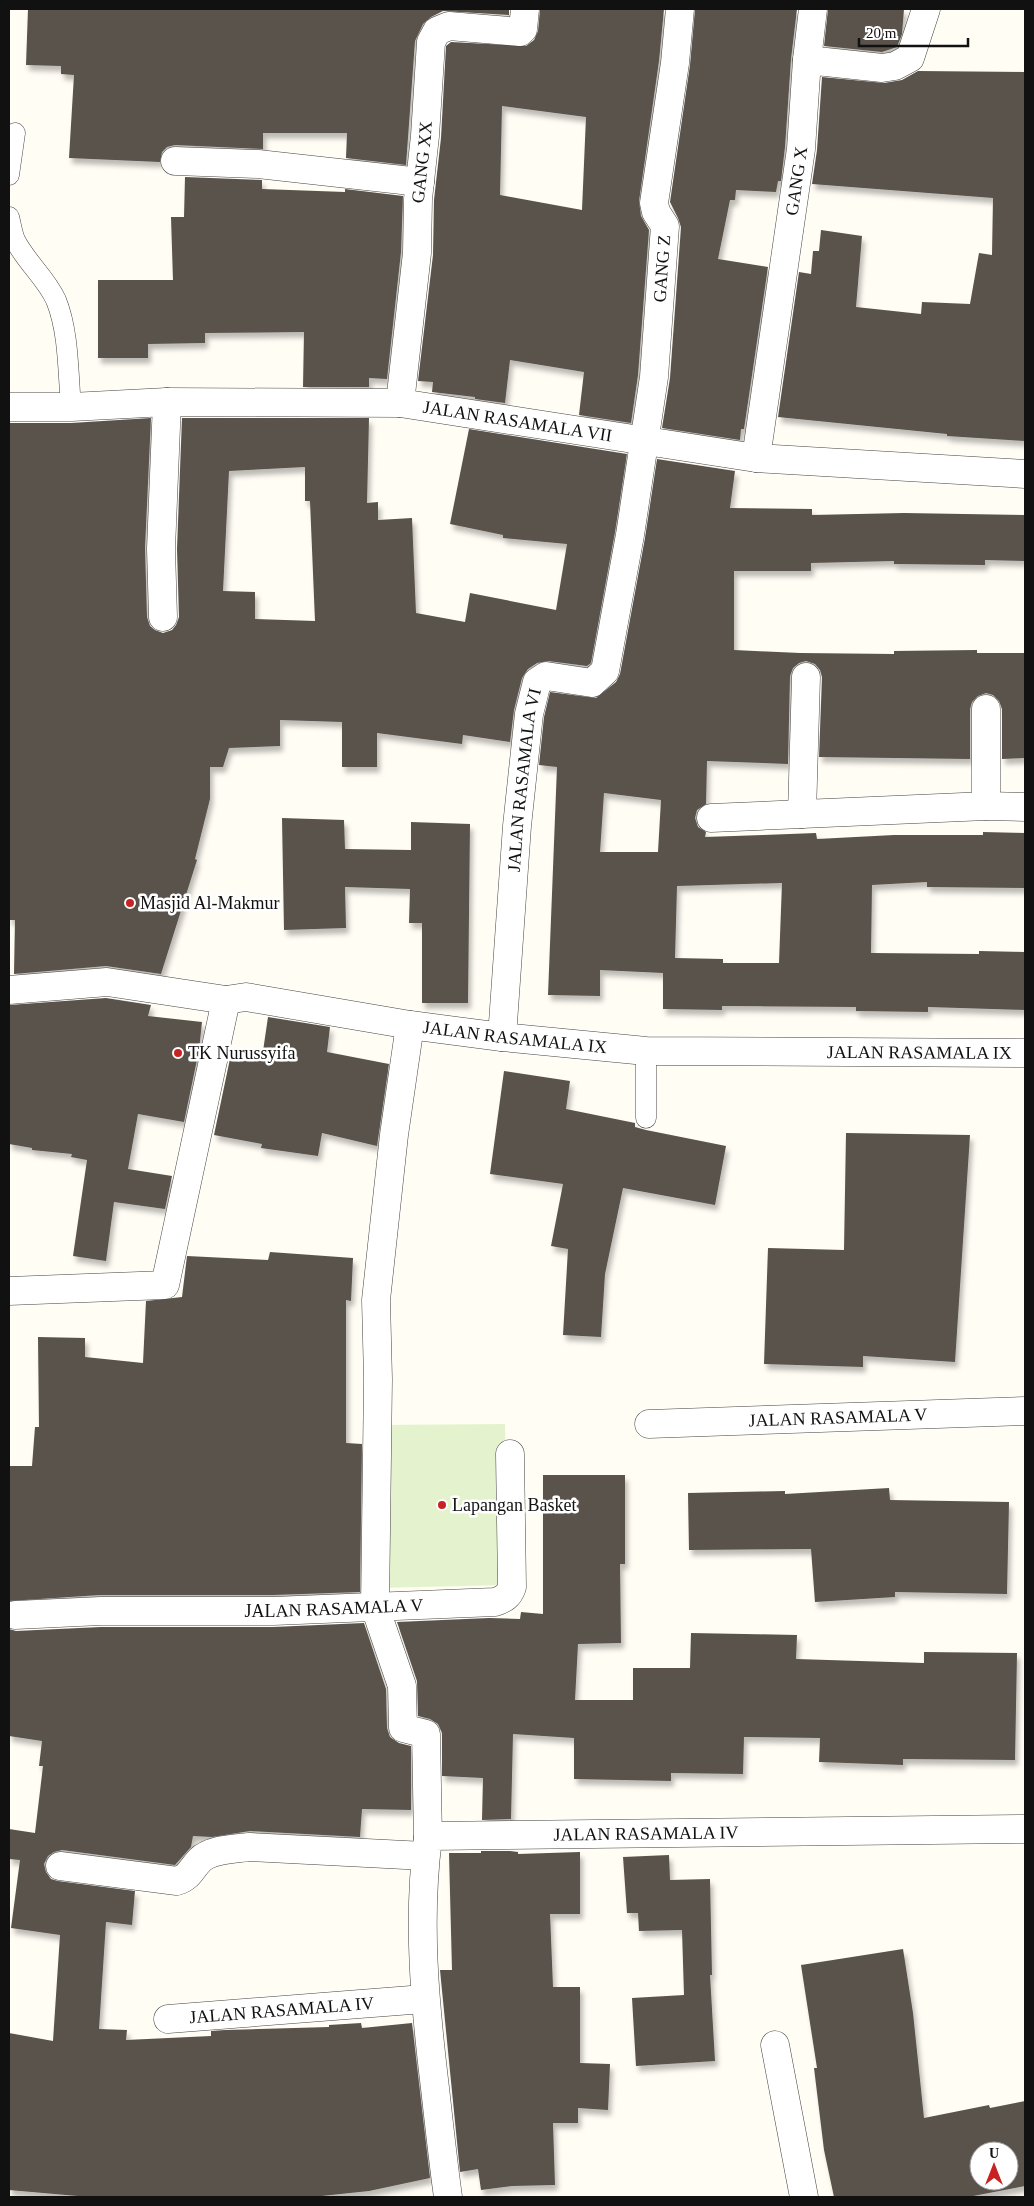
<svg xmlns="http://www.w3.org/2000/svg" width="1034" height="2206" font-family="'Times New Roman',serif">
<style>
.pitch{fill:#e4f3cd}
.building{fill:#5a524c;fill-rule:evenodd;filter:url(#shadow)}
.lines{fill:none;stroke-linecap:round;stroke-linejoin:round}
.service-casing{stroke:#444;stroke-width:21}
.minor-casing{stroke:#444;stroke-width:29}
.service{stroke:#fff;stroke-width:20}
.minor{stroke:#fff;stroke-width:28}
.poi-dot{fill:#c72322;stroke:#fff;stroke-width:2}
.labels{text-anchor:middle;stroke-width:5;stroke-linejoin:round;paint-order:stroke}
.street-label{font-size:18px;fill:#111;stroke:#fff}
.poi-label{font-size:18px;fill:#111;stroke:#fff;text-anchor:start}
</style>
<defs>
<filter id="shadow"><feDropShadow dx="3" dy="5.5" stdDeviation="2.5" flood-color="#0004"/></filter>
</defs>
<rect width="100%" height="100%" fill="#fffdf4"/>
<path class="pitch" d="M505 1424 508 1585 376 1588 377 1425Z"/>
<g class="building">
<path d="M28 9H509V15L443 11 431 17 423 24 415 41 406 165 346 158 347 133H263V149L175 145 167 147 162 152 160 162 69 158 74 75 61 74V66L26 65Z"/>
<path d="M540 9H664L659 61 639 201 641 216 649 230 638 375 631 423 579 415 584 372 510 360 505 403 475 399V397L432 392 433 382 418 381 433 255 434 200 441 138 446 46 451 42 526 46 534 40 538 31ZM502 106 586 117 582 210 500 195Z"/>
<path d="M695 9H797L791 59 785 147 781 181H778L776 192 736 190 735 200H730L718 259 768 267 744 429H741L740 440 662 428 670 378 681 227 678 218 670 202 690 65Z"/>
<path d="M828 9H904L902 34 897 47 882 52 824 46Z"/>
<path d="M918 71 1025 72V441L947 436V434L778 417 799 272 811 274 813 251H819L821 230 862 236 856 307 921 314 922 302 970 304 979 253 992 255 993 198 812 184 817 150 822 77 884 83 902 80Z"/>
<path d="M185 177 262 180V189L345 192V189L403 196 401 252 387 379 369 378V387H303L304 332 205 333V343L148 344V358H98V280H173L171 217H184Z"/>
<path d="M151 418 145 548 147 617 150 626 155 630 163 633 172 630 176 625 179 617 177 549 182 418H369L367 503 378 502V520L412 518 416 613 465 622 470 593 556 610 567 544 503 538V535L450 524 469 429 627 454 615 532 591 663 587 666 548 661 537 663 528 669 522 678 514 710 510 742 463 735 462 744 377 733V767H342V722L280 720V746L229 748 223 767H210V799L195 859 197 860 161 974 106 966 14 974 15 920H9V423H71ZM305 467V501H310L315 621 255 619V592L223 591 229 471Z"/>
<path d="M657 459 735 471 730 508 812 509V515L904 513 1025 515V561L985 560V565L894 564V561L811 563V571H734V650L800 653 894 654V651L977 650V653H1025V758L1002 759V709L999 701 993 695 986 693 978 696 972 702 970 709V759L819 757 822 677 820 670 815 664 806 661 799 663 793 668 790 676 788 764 707 761 706 804 697 810 695 818 698 827 706 832 705 837 816 833 817 839 894 835H983V832L1025 833V888L927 887V882L872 885 871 953 979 954V951L1025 952V1010L928 1007V1012L856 1011V1007L722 1006V1010L663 1009V973L600 970V996L548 995 557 767 539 765 544 717 550 692 596 698 616 682 620 674 645 538ZM604 793 661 800 658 852H600ZM782 883 779 963H723V959L675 958 677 886Z"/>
<path d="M282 818 344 820 345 849 411 850V822L470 824 468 1003H422V923H409L410 889 345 887 346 928 284 930Z"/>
<path d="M106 998 151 1005 148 1016 202 1022 199 1050 184 1122 138 1114 128 1169 172 1176 165 1209 114 1202 106 1261 73 1256 87 1160 71 1157 72 1154 32 1150V1148L9 1144V1005Z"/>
<path d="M268 1017 330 1027 327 1052 389 1064 377 1146 322 1133 318 1156 261 1148 262 1144 214 1135 231 1054 262 1058Z"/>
<path d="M504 1071 570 1081 566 1109 635 1123V1127L646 1130 726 1146 715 1205 623 1188 605 1274 601 1337 563 1335 568 1249 551 1246 563 1184 490 1174Z"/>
<path d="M846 1133 970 1135 955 1362 863 1356V1367L764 1364 768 1248 844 1250Z"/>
<path d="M270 1252 353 1258 351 1301 346 1300V1443L362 1444 360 1592 273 1595H100L9 1601V1466H32L35 1427H39L38 1337 85 1338V1357L143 1363 146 1301 182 1297 187 1256 268 1260Z"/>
<path d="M543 1475H625V1564H620L621 1643 578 1644 575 1700H633V1668H690L691 1633 797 1635 796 1659 924 1663V1652L1017 1653 1015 1760 903 1759V1765L819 1762 820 1738 744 1737 743 1774 671 1773V1781L574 1779V1738L513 1734 511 1819 482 1820 483 1778 442 1776V1733L438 1724 430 1719 418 1716 417 1681 397 1622 489 1618 520 1619 521 1612 543 1614Z"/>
<path d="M889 1488 890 1500 1009 1502 1007 1594 895 1592V1597L815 1602 811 1549 689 1550 688 1493 785 1491V1494Z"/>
<path d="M364 1623 386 1689 387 1728 390 1737 399 1743 411 1746V1810L362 1809 360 1837 250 1831 212 1837 193 1836 191 1847 175 1865 62 1850 54 1852 48 1856 44 1864 46 1872 51 1879 58 1881 135 1891 132 1925 106 1922 99 2029 127 2030 126 2040 211 2036V2031L225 2030 329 2027V2025L361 2023 362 2028 412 2023 430 2178 369 2191 312 2197H89L9 2190V2033L53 2041 60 1935 11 1928 20 1860 9 1859V1829L35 1833 43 1766H39L42 1741 9 1736V1629L16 1631 101 1627H273Z"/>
<path d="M481 1851H510L518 1852V1854L580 1852V1914H550L553 1987H580V2063L610 2064 608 2110 578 2108V2123H553L555 2185 512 2186 481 2190 478 2169 460 2172 440 1970H452L449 1853H481Z"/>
<path d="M669 1855 670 1880 710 1879 712 1975H710L715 2061 636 2066 632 1998 684 1995 682 1930 639 1931 638 1913H627L623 1857Z"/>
<path d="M903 1949 913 2013 924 2118 989 2105 990 2108 1025 2101V2186L968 2197H834L824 2150 814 2068H817L801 1965ZM979 2151H1009V2181H979Z"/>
</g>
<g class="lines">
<defs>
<g id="service">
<path d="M9 175 15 133"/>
<path d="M9 217C11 224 12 233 15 240 26 262 46 278 56 300 69 332 68 373 71 407"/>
<path d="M646 1051V1118"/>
</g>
<g id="minor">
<path d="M807 60 813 9"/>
<path d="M175 161 258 164 420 182"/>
<path id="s1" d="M400 403 417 253 418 199 425 136 431 42 437 31 449 26 520 32 523 29 525 9"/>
<path id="s2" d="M9 407H71L167 402 400 403 756 458 1025 474"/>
<path id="s3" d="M756 458 801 149 807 60 882 68 895 66 910 58 926 9"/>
<path d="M163 617 161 549 167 402"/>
<path d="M986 709V806"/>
<path d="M802 814 806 677"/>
<path d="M711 818 986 806 1025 807"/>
<path id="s4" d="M9 990 107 982 226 1000 246 997 410 1025 502 1037 646 1051 1025 1053"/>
<path d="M410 1025 394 1135 376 1300 378 1379 375 1607 402 1686 403 1728 426 1734 428 1838"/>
<path id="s5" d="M502 1037 517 826 529 714 537 682 546 676 592 683 605 671 630 535 654 377 665 226 656 212 654 203 675 63 680 9"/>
<path d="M9 1291 165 1285 226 1000"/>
<path id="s6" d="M649 1424 1025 1411"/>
<path id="s7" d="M15 1615 101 1611H273L495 1602C504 1599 509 1596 512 1587L510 1454"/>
<path d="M60 1866 177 1881C190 1877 191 1869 200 1860 211 1849 234 1849 249 1847L425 1856"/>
<path id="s8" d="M168 2019 424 1999"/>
<path d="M775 2045 804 2197"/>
<path id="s9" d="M448 2197C443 2161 439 2124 435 2088 425 2005 417 1921 428 1838L432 1836 1025 1829"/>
</g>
</defs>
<use href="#service" class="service-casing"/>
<use href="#minor" class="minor-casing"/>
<use href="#service" class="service"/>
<use href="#minor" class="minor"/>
</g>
<g class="poi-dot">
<circle cx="130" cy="903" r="5"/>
<circle cx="178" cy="1053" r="5"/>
<circle cx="442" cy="1505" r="5"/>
</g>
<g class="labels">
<g class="street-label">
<text dy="6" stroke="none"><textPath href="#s1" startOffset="242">GANG XX</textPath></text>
<text dy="6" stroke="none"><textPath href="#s3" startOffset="280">GANG X</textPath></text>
<text dy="6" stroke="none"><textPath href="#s5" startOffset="839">GANG Z</textPath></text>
<text dy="6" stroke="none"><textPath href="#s2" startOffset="510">JALAN RASAMALA VII</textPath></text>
<text dy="6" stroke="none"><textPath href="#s5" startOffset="258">JALAN RASAMALA VI</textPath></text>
<text dy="6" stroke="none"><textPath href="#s4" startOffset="511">JALAN RASAMALA IX</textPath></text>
<text dy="6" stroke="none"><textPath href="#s4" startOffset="916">JALAN RASAMALA IX</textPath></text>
<text dy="6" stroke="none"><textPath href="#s6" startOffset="189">JALAN RASAMALA V</textPath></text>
<text dy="6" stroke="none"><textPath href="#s7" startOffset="319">JALAN RASAMALA V</textPath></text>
<text dy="6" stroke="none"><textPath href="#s9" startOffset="579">JALAN RASAMALA IV</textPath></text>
<text dy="6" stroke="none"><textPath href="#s8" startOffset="114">JALAN RASAMALA IV</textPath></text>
</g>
<g class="poi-label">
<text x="140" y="909">Masjid Al-Makmur</text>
<text x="188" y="1059">TK Nurussyifa</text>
<text x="452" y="1511">Lapangan Basket</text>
</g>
</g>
<rect width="1034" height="2206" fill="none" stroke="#111111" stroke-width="20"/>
<g transform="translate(994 2166)"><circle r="24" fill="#ffffff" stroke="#a0a0a0"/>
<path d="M0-4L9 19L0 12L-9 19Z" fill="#c72322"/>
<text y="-8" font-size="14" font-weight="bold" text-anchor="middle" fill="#111111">U</text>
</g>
<path d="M859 38v8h109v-8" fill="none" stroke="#111111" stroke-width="2.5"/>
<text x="866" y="38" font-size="15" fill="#111111" stroke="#ffffff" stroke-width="4" paint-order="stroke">20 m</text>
</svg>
